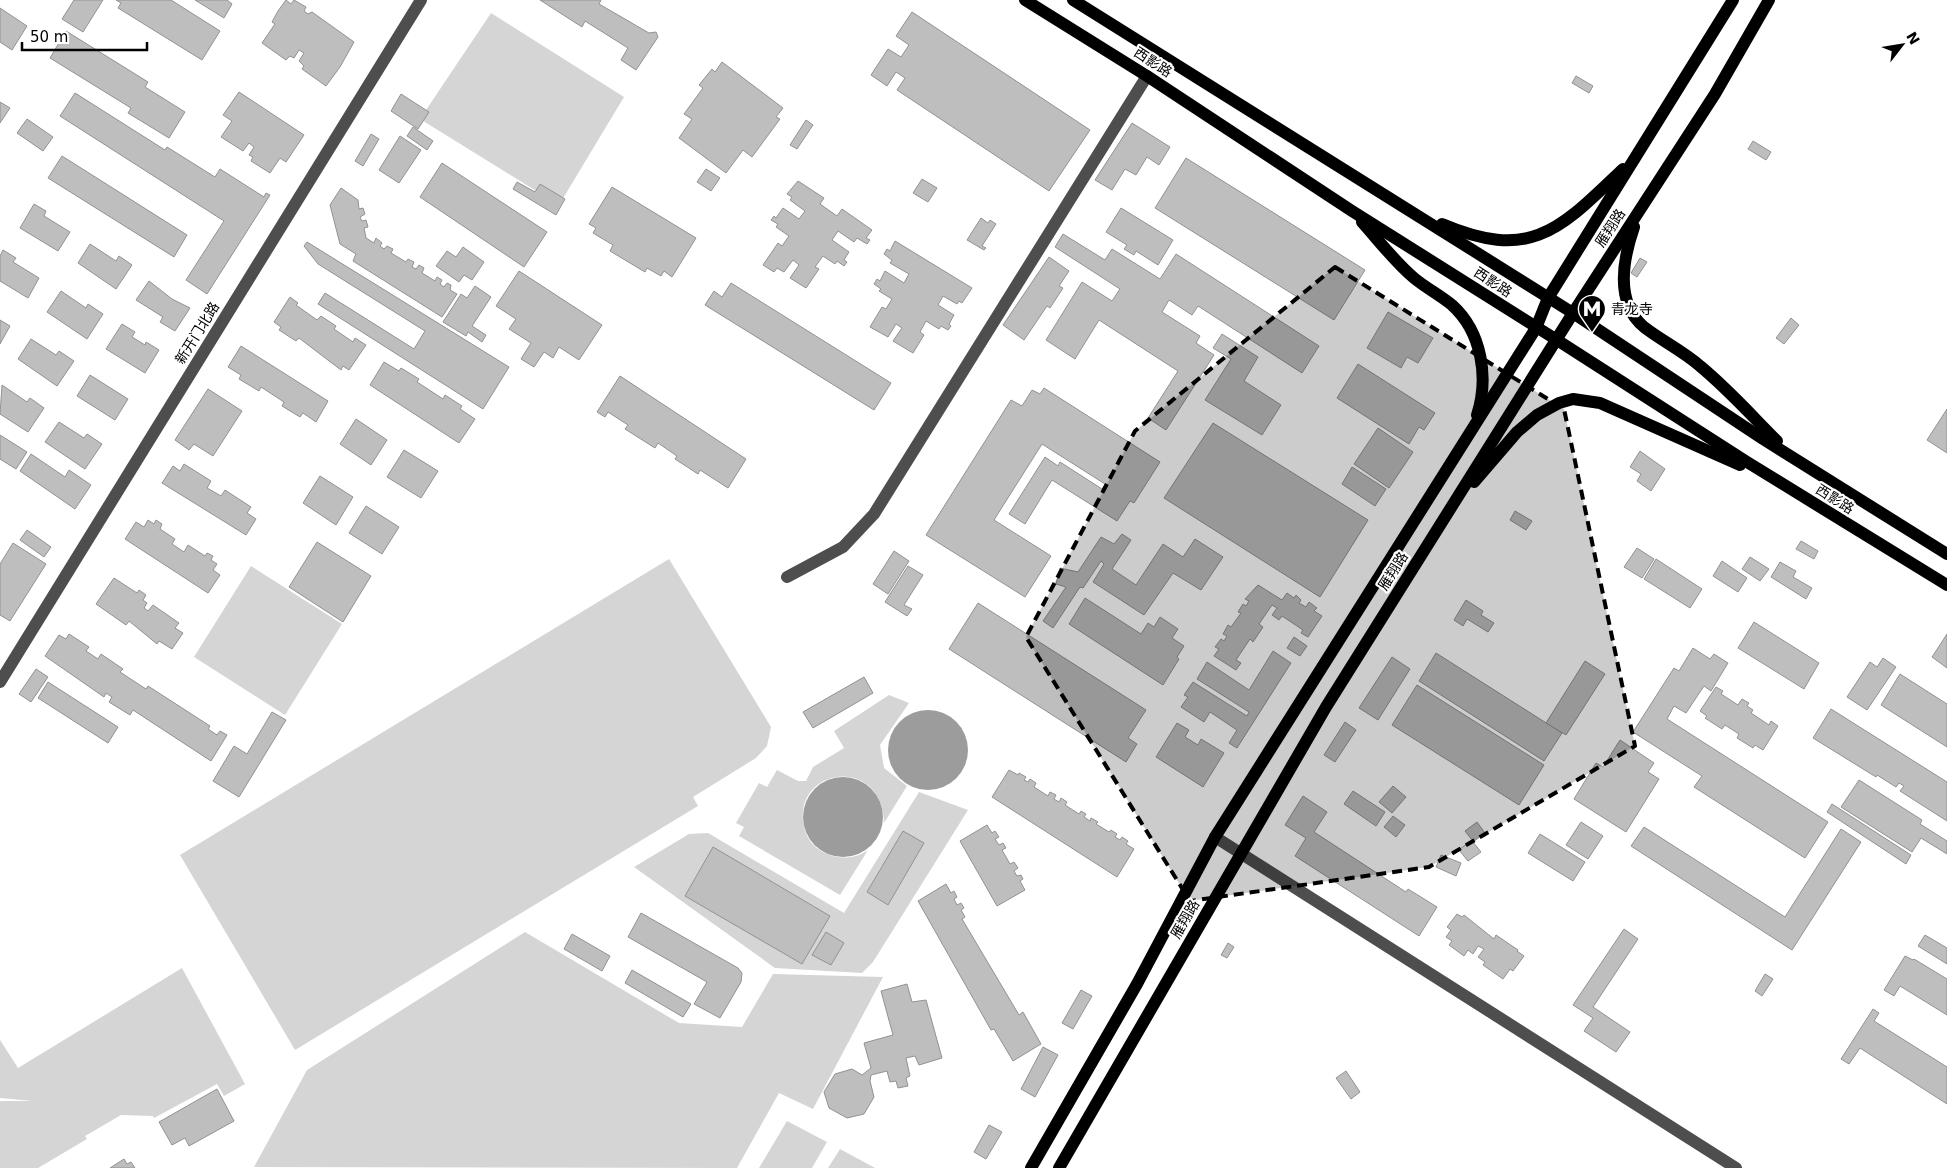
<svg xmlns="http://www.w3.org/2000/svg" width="1947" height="1168" font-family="'DejaVu Sans','Noto Sans SC',sans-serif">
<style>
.green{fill:#d5d5d5}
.water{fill:#9c9c9c}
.building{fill:#bebebe;stroke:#929292}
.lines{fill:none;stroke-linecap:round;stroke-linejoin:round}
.minor{stroke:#4e4e4e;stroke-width:12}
.major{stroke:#000;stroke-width:12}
.marked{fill:#000;fill-opacity:0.2;stroke:#000;stroke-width:4;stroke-dasharray:10 6;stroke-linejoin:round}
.labels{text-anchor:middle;stroke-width:4.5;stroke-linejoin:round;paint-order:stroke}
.street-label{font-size:14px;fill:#000;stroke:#fff}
.poi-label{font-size:14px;fill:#000;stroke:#fff;text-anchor:start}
</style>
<rect width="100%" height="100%" fill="#fff"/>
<g class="green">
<path d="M491 13 624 97 559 205 420 119Z"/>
<path d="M669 559 771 727 767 746 756 758 693 797 698 806 295 1050 180 855Z"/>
<path d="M251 566 342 624 285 715 194 657Z"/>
<path d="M889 695 909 703 880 745 884 768 907 786 884 823C883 754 791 767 804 827 806 838 815 849 825 853 839 860 856 859 868 850L840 895 739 836 744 827 736 823 759 783 767 787 777 770 798 781H806L813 767 844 748 834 731Z"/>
<path d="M919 792 968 810 873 962 862 973 775 968 634 867 689 834 708 833 844 913Z"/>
<path d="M525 932 679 1023 742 1027 773 974 883 977 813 1109 779 1093 737 1168 254 1167 307 1070Z"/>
<path d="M182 968 245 1084 224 1096 217 1084 154 1118 153 1116 121 1115 85 1136 87 1139 38 1168H0V1101H32L0 1098V1040L18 1068Z"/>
<path d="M787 1121 827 1142 812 1168H759Z"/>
<path d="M840 1149 875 1168H828Z"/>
</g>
<g class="water">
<circle cx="928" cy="750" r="40"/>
<circle cx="843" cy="817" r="40"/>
</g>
<g class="building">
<path d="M74 0H103L83 32 62 19Z"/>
<path d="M116 0H171L220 31 202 60 118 8 121 3Z"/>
<path d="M195 0H227L232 4 224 18Z"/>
<path d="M286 0 291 4 294 0 306 7 304 11 308 14 312 12 354 42 340 67 326 86 302 69 304 66 299 61 304 53 299 50 294 58 290 56 286 60 262 43 275 24 272 22 278 11Z"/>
<path d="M540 0H601L599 4 649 33 656 32 658 37 636 70 621 60 628 48 585 21 582 27Z"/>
<path d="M0 8 27 26 12 50 0 42Z"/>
<path d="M912 12 1090 130 1049 191 897 90 905 78 896 72 887 86 871 75 888 49 901 57 909 45 896 36Z"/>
<path d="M66 31 148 82 145 87 185 112 169 138 128 113 131 108 50 58Z"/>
<path d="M722 62 783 108 776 117 780 119 752 157 743 150 726 173 679 138 692 119 684 114 703 88 699 85 712 69 715 72Z"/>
<path d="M1576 76 1593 86 1589 93 1572 83Z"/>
<path d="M239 92 304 135 286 162 280 158 270 173 251 161 253 157 249 155 254 147 249 143 243 151 221 137 232 121 223 115Z"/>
<path d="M75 93 165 150 167 147 215 177 220 169 264 197 266 193 270 195 207 294 186 280 224 221 60 116Z"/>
<path d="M401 94 429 112 418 129 391 111Z"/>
<path d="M0 102 10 108 0 123Z"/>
<path d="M27 119 53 137 43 151 17 133Z"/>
<path d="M806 120 813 125 797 149 790 145Z"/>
<path d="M1132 123 1170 147 1159 165 1147 157 1136 175 1125 169 1112 190 1095 180Z"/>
<path d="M413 127 433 141 427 150 407 136Z"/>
<path d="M371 134 379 139 363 166 355 161Z"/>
<path d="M400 136 421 150 399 183 379 170Z"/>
<path d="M1753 141 1771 152 1766 160 1748 149Z"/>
<path d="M62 156 187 235 174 257 48 178Z"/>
<path d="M1186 158 1365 270 1334 320 1155 208Z"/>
<path d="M442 163 547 232 524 267 420 197Z"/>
<path d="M706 169 720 178 711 191 697 182Z"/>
<path d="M922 179 937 188 928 202 913 193Z"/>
<path d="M798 181 824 198 820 204 837 216 842 209 872 230 866 238 870 240 867 244 857 238 854 242 838 231 832 240 849 252 844 260 847 262 844 266 837 261 835 264 823 256 815 267 819 269 806 288 790 278 799 265 793 260 784 272 777 268 774 272 763 265 778 243 782 246 789 236 776 227 778 224 771 220 774 216 776 218 783 208 799 219 805 211 790 200 792 197 787 194Z"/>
<path d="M517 182 535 192 540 184 565 199 556 215 513 189Z"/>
<path d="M612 187 696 238 672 277 664 271 661 276 647 268 645 272 610 251 613 245 593 233 596 228 589 224Z"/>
<path d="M341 188 358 200 359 209 363 208 365 214 360 217 362 221 366 220 368 227 364 228 366 238 374 243 376 238 382 243 380 246 384 249 387 246 393 249 391 253 406 262 408 259 414 262 412 267 416 269 419 265 424 268 422 273 435 281 437 277 442 280 440 284 444 287 447 283 451 285 450 290 457 294 442 317 353 261 356 254 340 244 330 205Z"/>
<path d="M34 204 46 211 44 216 70 232 58 251 20 228Z"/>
<path d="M1121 208 1173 240 1158 265 1136 251 1134 255 1124 249 1127 245 1106 232Z"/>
<path d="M981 218 988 223 990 220 996 224 982 246 986 248 984 250 967 240Z"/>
<path d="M1063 234 1105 260 1112 249 1160 279 1176 254 1319 346 1302 373 1198 306 1192 315 1169 300 1162 312 1200 336 1196 343 1214 355 1166 430 1148 418 1178 371 1099 320 1075 359 1046 340 1082 282 1112 301 1120 289 1055 247Z"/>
<path d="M895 241 972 288 962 303 959 301 957 304 943 296 938 305 954 315 949 324 951 326 948 330 941 326 939 329 926 321 920 332 924 335 913 353 893 341 902 328 896 324 888 337 870 327 882 307 886 309 892 299 879 291 881 289 874 284 877 279 880 281 885 271 904 283 909 274 890 263 892 260 884 254 887 249 890 251Z"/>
<path d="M307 242 509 367 483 409 318 304 325 293 414 349 425 331 318 264 304 246Z"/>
<path d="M90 244 116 261 119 256 132 265 116 289 78 263Z"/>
<path d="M463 247 484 262 472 280 464 275 459 282 436 266 447 251 456 257Z"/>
<path d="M3 250 16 258 13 262 39 278 28 298 0 281V256Z"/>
<path d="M1049 257 1069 271 1059 286 1063 288 1050 308 1047 306 1024 340 1003 325Z"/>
<path d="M1640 258 1647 262 1637 277 1631 273Z"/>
<path d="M519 271 602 325 579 360 559 347 553 358 544 352 534 367 521 359 531 343 509 329 516 319 496 306Z"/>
<path d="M149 281 172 299 190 308 175 331 160 322 163 317 136 300Z"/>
<path d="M731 283 891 383 874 410 705 305 714 291 722 297Z"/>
<path d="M475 286 491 297 472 326 486 335 482 342 468 332 466 336 443 322 461 294 467 298Z"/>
<path d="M61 291 86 308 88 304 103 314 87 339 47 312Z"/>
<path d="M290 297 298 303 296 305 317 320 321 316 336 326 334 329 353 342 355 338 366 345 349 370 343 366 341 370 299 338 296 341 279 330 281 327 274 322Z"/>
<path d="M1388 312 1433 338 1418 363 1407 357 1401 368 1367 348Z"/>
<path d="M1791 318 1799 325 1784 344 1776 338Z"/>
<path d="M0 320 10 326 0 344Z"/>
<path d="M122 324 135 332 132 337 145 345 146 342 159 350 145 373 106 349Z"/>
<path d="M1222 334 1258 357 1244 381 1281 405 1262 435 1205 400 1231 359 1213 348Z"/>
<path d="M31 339 56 355 59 351 74 361 57 386 18 359Z"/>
<path d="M241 346 328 401 316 422 303 413 300 417 282 406 284 402 261 387 259 391 239 379 241 375 228 367Z"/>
<path d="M384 362 399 371 401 368 419 379 417 382 443 399 445 395 462 406 460 409 475 419 459 443 370 385Z"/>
<path d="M1358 364 1435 413 1424 430 1419 427 1409 444 1337 398Z"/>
<path d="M90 375 128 399 115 420 77 396Z"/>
<path d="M620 376 746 459 728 488 700 470 698 474 675 459 677 456 658 443 655 448 625 429 628 425 608 412 605 417 597 412Z"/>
<path d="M2 385 27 402 30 398 44 408 28 432 0 414Z"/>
<path d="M1044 388 1160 462 1134 503 1130 501 1117 521 1052 480 1025 524 1009 514 1045 457 1058 466 1060 462 1102 489 1105 484 1042 444 994 520 1051 556 1025 597 926 535 1011 400 1022 406 1032 390 1040 394Z"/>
<path d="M208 389 242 411 213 456 194 444 189 450 175 440Z"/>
<path d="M1947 409V453L1927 440Z"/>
<path d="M356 419 387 440 371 465 340 444Z"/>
<path d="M59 422 84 438 87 434 102 444 85 469 45 442Z"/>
<path d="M1213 423 1368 520 1320 597 1164 498Z"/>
<path d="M1378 428 1413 452 1389 488 1354 464Z"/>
<path d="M0 435 27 452 16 469 0 459Z"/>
<path d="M404 450 438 471 421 498 387 477Z"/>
<path d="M1640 451 1665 469 1651 491 1637 481 1641 474 1630 467Z"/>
<path d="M31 454 65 477 69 470 91 485 75 509 20 471Z"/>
<path d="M184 464 211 481 207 488 221 496 225 490 251 507 247 513 256 519 246 535 162 483 173 466 180 471Z"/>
<path d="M1352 467 1386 489 1375 506 1342 484Z"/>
<path d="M320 476 353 497 336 525 303 503Z"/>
<path d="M366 506 399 527 382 554 349 533Z"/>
<path d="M1515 511 1532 521 1526 530 1510 520Z"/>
<path d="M148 520 154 524 156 520 162 524 160 529 175 539 172 544 184 552 188 545 205 556 207 553 213 556 211 560 217 564 213 570 220 575 208 593 125 539 136 522 144 527Z"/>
<path d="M27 530 51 547 44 557 20 540Z"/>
<path d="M1122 534 1131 540 1112 569 1136 585 1163 544 1183 557 1195 539 1223 557 1201 590 1173 573 1144 615 1093 582 1104 564 1101 561 1083 588 1080 587 1053 628 1043 621 1066 587 1056 584 1060 568 1078 572 1101 537 1114 544Z"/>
<path d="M1801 541 1818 551 1814 559 1796 549Z"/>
<path d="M317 542 371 576 343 622 289 587Z"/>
<path d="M13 543 46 564 10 621 0 615V564Z"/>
<path d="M1637 548 1654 559 1642 578 1624 567Z"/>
<path d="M894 551 909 561 888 594 873 584Z"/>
<path d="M1750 557 1769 569 1760 581 1742 569Z"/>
<path d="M1656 559 1702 589 1690 608 1644 579Z"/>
<path d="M1722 561 1747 578 1738 592 1713 576Z"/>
<path d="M1780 562 1796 571 1793 577 1812 588 1806 599 1771 577Z"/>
<path d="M908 566 923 575 904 605 912 609 907 616 885 602Z"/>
<path d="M114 578 137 593 139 590 146 595 143 600 147 603 144 608 148 611 153 605 179 623 175 628 183 633 172 649 159 641 157 644 129 621 126 625 96 604Z"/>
<path d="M1258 585 1282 600 1287 593 1294 598 1296 595 1301 600 1299 603 1306 607 1309 602 1317 608 1314 611 1322 616 1308 637 1301 633 1303 630 1282 616 1279 620 1272 615 1277 608 1272 605 1259 624 1263 627 1253 642 1250 639 1236 660 1241 663 1236 670 1214 656 1219 649 1215 647 1221 639 1224 641 1227 636 1223 634 1228 625 1231 627 1241 613 1238 612 1243 604 1246 606 1249 601 1245 599Z"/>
<path d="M1085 598 1141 634 1148 623 1154 627 1160 617 1178 629 1172 638 1184 646 1177 657 1179 659 1163 685 1069 624Z"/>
<path d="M1466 600 1483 611 1481 615 1494 623 1488 632 1467 619 1463 626 1454 620Z"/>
<path d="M978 603 1146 710 1128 738 1137 744 1126 762 949 649Z"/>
<path d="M1754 622 1819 663 1804 689 1738 648Z"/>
<path d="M69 634 89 647 86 651 98 659 101 654 123 669 120 672 146 689 148 686 210 726 208 729 217 735 220 731 227 735 211 761 133 710 130 715 109 702 112 697 106 693 104 697 45 656 59 635 66 639Z"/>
<path d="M1947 634V668L1932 657Z"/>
<path d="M1294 637 1307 646 1300 656 1287 648Z"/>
<path d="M1693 648 1710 659 1714 654 1728 663 1711 691 1704 686 1686 713 1674 706 1667 719 1828 822 1805 858 1694 787 1702 776 1633 732 1674 668 1679 671Z"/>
<path d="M1273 651 1291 663 1237 748 1229 743 1237 730 1210 712 1204 722 1181 707 1188 697 1184 695 1193 682 1247 716 1249 712 1197 679 1207 662 1249 690Z"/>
<path d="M1436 653 1562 733 1544 761 1419 681Z"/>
<path d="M1392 657 1410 669 1378 720 1359 708Z"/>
<path d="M1883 658 1896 667 1867 710 1847 697 1870 662 1877 667Z"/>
<path d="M1585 661 1605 674 1566 735 1546 723Z"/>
<path d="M36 669 48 677 31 702 19 694Z"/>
<path d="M1900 674 1947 704V747L1881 705Z"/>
<path d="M864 677 873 693 813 728 803 712Z"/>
<path d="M48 682 118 727 108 743 38 698Z"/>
<path d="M1417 685 1544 765 1519 805 1392 725Z"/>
<path d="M1716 687 1723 691 1721 694 1738 705 1742 699 1749 703 1747 706 1753 710 1751 713 1769 725 1771 721 1778 726 1763 750 1755 745 1753 748 1737 738 1739 734 1725 725 1722 729 1705 718 1707 716 1700 711Z"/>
<path d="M1831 709 1947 782V821L1900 791 1904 786 1899 783 1896 787 1877 775 1876 777 1813 738Z"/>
<path d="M272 712 286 720 239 797 213 781 234 746 247 754Z"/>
<path d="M1345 722 1356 730 1335 762 1324 755Z"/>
<path d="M1177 723 1189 730 1185 737 1198 745 1201 739 1224 753 1203 787 1156 757Z"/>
<path d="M1620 740 1654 763 1648 772 1659 779 1626 832 1574 799 1596 763 1603 767Z"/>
<path d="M1009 770 1018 775 1019 773 1026 777 1024 780 1028 782 1030 779 1036 783 1034 787 1048 796 1050 792 1056 795 1054 799 1059 802 1061 798 1067 802 1065 805 1079 814 1081 811 1086 814 1084 817 1090 821 1091 818 1098 822 1096 824 1109 832 1111 830 1117 834 1115 837 1120 840 1122 837 1128 841 1126 844 1134 849 1117 877 992 797Z"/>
<path d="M1859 780 1922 820 1920 824 1947 841V854L1921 838 1912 852 1841 807Z"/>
<path d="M1393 786 1406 797 1392 813 1379 802Z"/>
<path d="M1353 791 1385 812 1376 826 1344 804Z"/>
<path d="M1303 796 1327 812 1314 832 1406 892 1408 889 1437 907 1419 936 1295 856 1306 838 1285 825Z"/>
<path d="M1832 804 1911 855 1906 864 1827 812Z"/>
<path d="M1393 816 1405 825 1396 837 1384 827Z"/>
<path d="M1477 822 1485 833 1473 842 1481 852 1468 861 1459 850 1472 840 1465 831Z"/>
<path d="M1581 822 1603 836 1588 859 1566 845Z"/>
<path d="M987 825 992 833 995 831 999 837 995 839 999 845 1003 843 1006 848 1002 850 1010 864 1014 862 1018 868 1014 871 1017 876 1021 875 1023 879 1020 881 1025 890 997 906 960 841Z"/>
<path d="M1644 827 1785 917 1841 829 1861 842 1792 950 1631 846Z"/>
<path d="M903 831 924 843 888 905 867 892Z"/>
<path d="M1540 834 1585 862 1573 881 1528 853Z"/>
<path d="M713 847 830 916 802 964 685 896Z"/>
<path d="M1441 855 1461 863 1456 876 1436 867Z"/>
<path d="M946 884 951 893 954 891 957 897 954 899 957 905 961 903 964 908 961 910 965 917 962 919 1019 1015 1023 1012 1041 1044 1013 1061 994 1029 991 1030 918 901Z"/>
<path d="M641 913 738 968 742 973 741 982 720 1018 694 1004 707 982 628 937Z"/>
<path d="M1457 914 1462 917 1464 915 1494 939 1496 935 1518 950 1517 951 1524 956 1513 971 1510 969 1503 979 1483 965 1485 962 1478 957 1484 949 1478 946 1473 954 1468 950 1464 956 1449 945 1452 941 1446 937 1451 930 1447 927Z"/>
<path d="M1624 929 1638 939 1593 1007 1630 1032 1616 1052 1584 1031 1593 1018 1573 1005Z"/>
<path d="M826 932 844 943 831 965 812 955Z"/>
<path d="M572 934 610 956 602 971 564 949Z"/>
<path d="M1925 935 1947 948V964L1918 946Z"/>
<path d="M1228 943 1234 947 1227 958 1221 955Z"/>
<path d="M1905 956 1913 960 1914 959 1947 979V1015L1900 986 1894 996 1884 990Z"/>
<path d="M632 970 691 1004 683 1017 625 983Z"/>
<path d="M1765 974 1773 979 1762 996 1755 991Z"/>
<path d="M907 984 912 1002 926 1000 942 1058 919 1065 915 1056 906 1058 910 1076 906 1078 908 1086 898 1088 896 1081 890 1082 887 1071 871 1075 870 1081 874 1097 864 1114 847 1118 829 1108 824 1092 835 1074 852 1069 862 1075 871 1068 864 1043 893 1035 881 991Z"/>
<path d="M1081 990 1092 996 1073 1029 1062 1023Z"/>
<path d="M1873 1009 1879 1013 1874 1021 1947 1067V1104L1860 1048 1849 1064 1841 1059Z"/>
<path d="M1043 1047 1058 1055 1035 1097 1021 1089Z"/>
<path d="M1346 1071 1360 1092 1351 1099 1336 1078Z"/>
<path d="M217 1089 234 1121 189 1146 185 1138 172 1145 159 1122Z"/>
<path d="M989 1125 1002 1132 986 1159 974 1152Z"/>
<path d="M124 1159 127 1164 131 1162 135 1168H110Z"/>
</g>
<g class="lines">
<g class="minor">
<path d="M787 577 843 547 874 514 1147 76"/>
<path d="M0 682 421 0"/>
<path d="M1215 837 1736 1168"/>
</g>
<g class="major">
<path d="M1025 0 1147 76 1352 211 1557 340 1747 462 1947 585"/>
<path d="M1073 0 1573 313 1763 439 1947 554"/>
<path d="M1362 222C1379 241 1395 262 1414 278 1426 288 1440 295 1452 305 1482 332 1489 378 1477 415"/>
<path d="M1442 224C1532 262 1560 229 1623 169"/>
<path d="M1634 227C1623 259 1614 302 1644 327 1662 341 1683 351 1700 366 1728 389 1752 416 1777 441"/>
<path d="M1474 482 1517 432 1537 415 1559 403 1573 399 1600 403 1740 465"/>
<path d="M1031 1168 1137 984 1215 837 1536 328 1548 298 1733 0"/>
<path d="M1059 1168 1326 707 1573 313 1715 94 1769 0"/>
</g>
</g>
<path class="marked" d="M1335 267 1564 409 1635 746 1429 867 1190 901 1026 637 1135 431Z"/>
<defs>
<symbol id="metro-pin" viewBox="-11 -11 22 30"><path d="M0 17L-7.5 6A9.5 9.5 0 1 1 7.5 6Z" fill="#000" stroke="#fff"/><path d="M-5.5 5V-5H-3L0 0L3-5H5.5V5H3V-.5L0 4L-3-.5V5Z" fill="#fff"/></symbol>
</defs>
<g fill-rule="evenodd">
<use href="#metro-pin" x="1576" y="293" width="32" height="43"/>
</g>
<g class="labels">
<g class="street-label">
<text transform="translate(1153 62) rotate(33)" y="5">西影路</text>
<text transform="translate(1610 228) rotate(-57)" y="5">雁翔路</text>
<text transform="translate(1493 282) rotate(33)" y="5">西影路</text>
<text transform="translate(197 333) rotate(-58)" y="5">新开门北路</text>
<text transform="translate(1835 499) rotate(32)" y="5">西影路</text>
<text transform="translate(1393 571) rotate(-58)" y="5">雁翔路</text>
<text transform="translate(1185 919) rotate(-60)" y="5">雁翔路</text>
</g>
<g class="poi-label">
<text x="1611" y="314">青龙寺</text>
</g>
</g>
<g transform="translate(1902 45) rotate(59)" stroke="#ffffff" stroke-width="4" paint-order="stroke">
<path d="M0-4L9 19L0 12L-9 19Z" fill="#000000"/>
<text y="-8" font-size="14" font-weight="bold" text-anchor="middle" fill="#000000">N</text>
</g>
<path d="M22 42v8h125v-8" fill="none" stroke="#000000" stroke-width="2.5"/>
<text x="30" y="42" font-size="15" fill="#000000" stroke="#ffffff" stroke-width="4" paint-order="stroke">50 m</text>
</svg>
